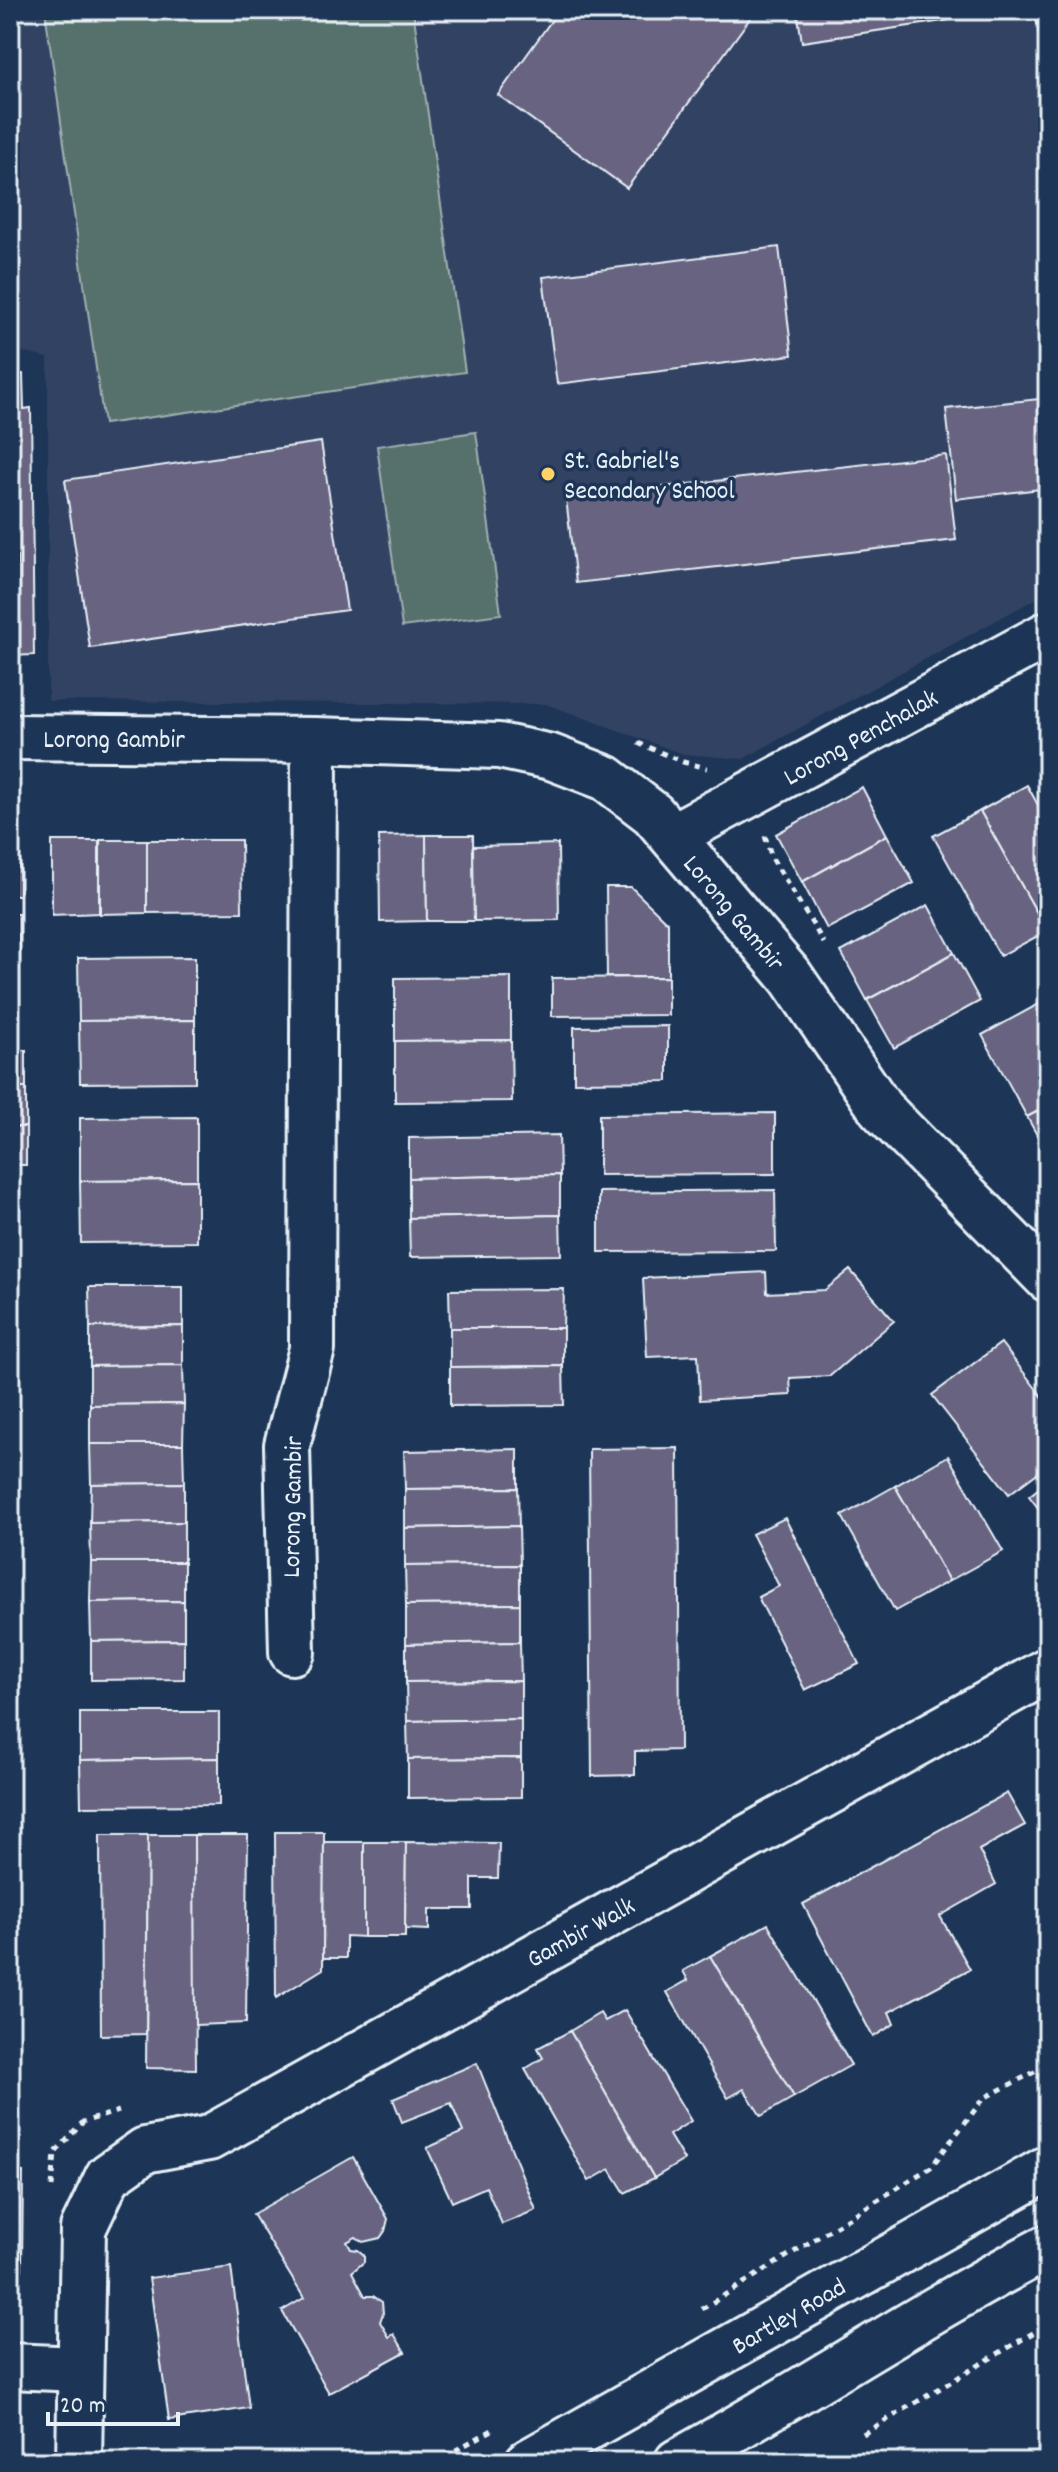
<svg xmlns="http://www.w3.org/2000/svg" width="1058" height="2472" font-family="Dekko,sans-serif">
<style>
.built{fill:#334363}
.green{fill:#576f6c;stroke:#a0b0b2;stroke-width:2}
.building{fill:#676380;stroke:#e8f1f8;stroke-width:2}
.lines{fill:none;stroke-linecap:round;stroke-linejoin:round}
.street-casing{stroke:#e8f1f8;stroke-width:50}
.highway-casing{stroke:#e8f1f8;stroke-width:50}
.path{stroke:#e8f1f8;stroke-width:5;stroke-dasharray:6 6;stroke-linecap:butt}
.street{stroke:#1d3557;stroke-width:44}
.highway{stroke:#1d3557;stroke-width:44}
.poi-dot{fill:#ffd166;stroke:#1d3557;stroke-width:3}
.labels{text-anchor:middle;stroke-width:7;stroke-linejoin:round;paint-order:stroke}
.poi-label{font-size:26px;fill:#e8f1f8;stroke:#1d3557;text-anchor:start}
.street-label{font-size:26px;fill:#e8f1f8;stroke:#1d3557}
</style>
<rect width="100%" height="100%" fill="#1d3557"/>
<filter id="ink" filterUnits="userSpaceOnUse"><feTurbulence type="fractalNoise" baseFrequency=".0125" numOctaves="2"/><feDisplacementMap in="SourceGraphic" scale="16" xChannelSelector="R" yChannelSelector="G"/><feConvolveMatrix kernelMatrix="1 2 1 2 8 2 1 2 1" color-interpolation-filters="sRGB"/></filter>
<g filter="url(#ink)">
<path class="built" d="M10 10H1048V592L743 759 683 754 546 704 48 701V358L10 349Z"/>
<g class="green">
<path d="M45 10H413L465 372 104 424Z"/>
<path d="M476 432 501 614 402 627 377 446Z"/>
</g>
<g class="building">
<path d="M559 10H756L627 188 498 95Z"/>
<path d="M797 10H1017L802 42Z"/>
<path d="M1035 10H1048V35L1039 36Z"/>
<path d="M779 247 792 355 557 384 543 277Z"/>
<path d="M23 374 24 409 31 408 34 655 10 656V628H18L17 557 10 555V375Z"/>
<path d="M1048 398V488L956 499 946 409Z"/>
<path d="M321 442 347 610 90 648 65 480Z"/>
<path d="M946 455 956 540 576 583 566 498Z"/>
<path d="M1027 785 1048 823 1047 931 980 811Z"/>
<path d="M862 787 887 835 802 882 776 834Z"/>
<path d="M980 811 1047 931 1000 956 933 836Z"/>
<path d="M10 835H20L19 895H10Z"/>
<path d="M426 835 427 921 380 922 379 836Z"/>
<path d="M426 835H473L474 921H427Z"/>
<path d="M887 835 914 883 827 929 802 882Z"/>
<path d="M100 840H147V913L100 914Z"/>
<path d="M147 840H241L242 912 147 913Z"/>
<path d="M52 841H99V913L52 915Z"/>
<path d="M558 844 559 920 474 921 473 846Z"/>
<path d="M606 887H631L668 923V977H607Z"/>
<path d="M928 905 954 953 867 1000 841 952Z"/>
<path d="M10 914H19L20 1015 10 1016Z"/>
<path d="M954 953 980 1001 894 1048 867 1000Z"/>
<path d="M195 957V1020L79 1021 78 958Z"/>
<path d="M511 977V1040L395 1041V978Z"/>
<path d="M668 977V1015L552 1016V978Z"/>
<path d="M1046 1000 1048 1106 1027 1117 982 1035Z"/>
<path d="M195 1020V1082L80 1083 79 1021Z"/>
<path d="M668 1026V1081L574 1082V1027Z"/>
<path d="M511 1040 512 1101 395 1102V1041Z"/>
<rect x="10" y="1050" width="16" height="38"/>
<rect x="10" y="1088" width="16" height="39"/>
<path d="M1048 1106V1155L1027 1117Z"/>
<path d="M775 1113V1174L599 1175V1115Z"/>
<path d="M197 1117V1180L80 1181V1118Z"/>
<rect x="10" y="1127" width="16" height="38"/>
<path d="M559 1135 560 1175 409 1178V1138Z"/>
<path d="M560 1175V1215L409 1218V1178Z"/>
<path d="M197 1180V1242L81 1243 80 1181Z"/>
<path d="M775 1190 776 1251 599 1252V1192Z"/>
<path d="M560 1215 561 1255 410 1257 409 1218Z"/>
<path d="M850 1270 894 1321 830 1376 790 1378 791 1395 700 1400 698 1355 647 1357 643 1278 766 1272 767 1293 825 1290Z"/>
<path d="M89 1287H183V1326L90 1327Z"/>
<path d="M564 1289 563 1328H450L449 1290Z"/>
<path d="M183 1326V1365L90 1366V1327Z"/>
<path d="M450 1328H563V1366L450 1367Z"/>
<path d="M1001 1343 1048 1404V1465L1009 1494 932 1395Z"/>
<path d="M183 1365 184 1404 90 1405V1366Z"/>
<path d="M563 1366 564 1405 450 1406V1367Z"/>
<path d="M184 1404 183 1444H90V1405Z"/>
<path d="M90 1444H183L184 1483 91 1484Z"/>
<path d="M678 1448 680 1750 635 1751V1775L592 1776 589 1449Z"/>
<path d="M518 1449V1488L405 1489 404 1451Z"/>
<path d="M948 1456 1003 1551 949 1581 895 1486Z"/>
<path d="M1048 1481V1521L1029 1496Z"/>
<path d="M184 1483V1522L90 1523 91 1484Z"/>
<path d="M895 1486 949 1581 895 1611 842 1516Z"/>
<path d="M518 1488 519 1526 405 1528V1489Z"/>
<path d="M785 1518 859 1664 805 1690 758 1597 779 1586 752 1534Z"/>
<path d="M184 1522V1562H91L90 1523Z"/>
<path d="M519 1526 520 1565 405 1566V1528Z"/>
<path d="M91 1562H184V1601L90 1602Z"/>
<path d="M520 1565V1604L406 1605 405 1566Z"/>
<path d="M184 1601V1640L91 1641 90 1602Z"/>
<path d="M520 1604V1642L406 1644V1605Z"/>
<path d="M184 1640V1679L91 1680V1641Z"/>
<path d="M520 1642 521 1681 406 1682V1644Z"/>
<path d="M521 1681V1719L407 1721 406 1682Z"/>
<path d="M80 1712H219V1758L80 1760Z"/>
<path d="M521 1719V1758L408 1759 407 1721Z"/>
<path d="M219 1758V1805L81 1806 80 1760Z"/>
<path d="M521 1758V1797L408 1798V1759Z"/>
<path d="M1007 1793 1025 1825 979 1850 996 1884 940 1916 970 1969 889 2012 894 2024 873 2037 803 1904Z"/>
<path d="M275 1832H324V1842L323 1969 276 1998Z"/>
<path d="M100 1835H148L146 2034 101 2035Z"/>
<path d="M148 1835H194L196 2069 146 2068Z"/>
<path d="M194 1835H248L246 2023 195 2025Z"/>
<path d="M324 1842H364V1937L346 1936V1958H323Z"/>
<path d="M364 1842H406L405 1937H364Z"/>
<path d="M406 1842 499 1843 498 1878H472V1909H429V1930L405 1929Z"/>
<path d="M768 1924 851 2065 794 2097 710 1956Z"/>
<path d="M710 1956 794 2097 761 2116 744 2089 728 2098 667 1992 688 1980 683 1971Z"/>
<path d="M625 2010 691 2121 669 2135 684 2160 654 2178 570 2031 600 2013 605 2021Z"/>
<path d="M570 2031 654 2178 625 2193 610 2169 589 2181 525 2069 543 2058 538 2048Z"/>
<path d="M477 2063 536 2210 502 2224 486 2187 452 2202 427 2148 463 2132 451 2103 402 2122 393 2099Z"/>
<path d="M353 2157 388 2219 385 2231 380 2238 363 2242 356 2237 347 2242 351 2249 358 2250 364 2255V2262L352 2272 365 2296H373L382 2302 383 2313 380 2322 389 2337 394 2334 405 2352 329 2393 282 2311 304 2298 253 2214Z"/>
<path d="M10 2171 23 2172 22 2270H10Z"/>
<path d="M231 2267 249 2408 169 2420 149 2278Z"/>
</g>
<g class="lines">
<defs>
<g id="street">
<path d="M10 737 314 740 499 746 551 757 606 778 653 814 791 977 881 1109 1048 1279"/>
<path d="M672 836 1048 634"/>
<path d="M292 1652 287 1445 312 1349 314 740"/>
<path d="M10 2366 79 2369"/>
<path d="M79 2462 83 2229 108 2176 145 2150 209 2138 1048 1670"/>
</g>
<g id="highway">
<path d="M528 2462 1048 2168"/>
<path d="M677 2462C802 2393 921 2313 1048 2247"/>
</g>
</defs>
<use href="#street" class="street-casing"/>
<use href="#highway" class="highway-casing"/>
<g class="path">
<path d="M638 743 683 762 707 768"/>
<path d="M765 836 772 858 824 943"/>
<path d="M52 2187 55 2153 83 2122 119 2111"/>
<path d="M702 2309 931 2167 984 2098 1048 2065"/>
<path d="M863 2434 1048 2324"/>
<path d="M434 2462 496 2428"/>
</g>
<use href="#street" class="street"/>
<use href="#highway" class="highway"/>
</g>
</g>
<circle class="poi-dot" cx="548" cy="474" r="8"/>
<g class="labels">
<g class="poi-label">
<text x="564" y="468">St. Gabriel's<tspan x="564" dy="30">Secondary School</tspan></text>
</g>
<g class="street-label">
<text transform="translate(860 736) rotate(-29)" y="9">Lorong Penchalak</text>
<text x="114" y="747">Lorong Gambir</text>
<text transform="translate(735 912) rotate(50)" y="9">Lorong Gambir</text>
<text transform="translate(291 1507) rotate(-89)" y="9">Lorong Gambir</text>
<text transform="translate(580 1931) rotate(-29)" y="9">Gambir Walk</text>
<text transform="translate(788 2315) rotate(-30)" y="9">Bartley Road</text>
</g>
</g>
<rect width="1058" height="2472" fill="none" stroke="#1d3557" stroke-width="40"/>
<rect x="20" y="20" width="1018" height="2432" fill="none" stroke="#e8f1f8" stroke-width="3" filter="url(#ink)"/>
<path d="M48 2412v12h130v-12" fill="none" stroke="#e8f1f8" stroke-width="4"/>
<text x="60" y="2412" font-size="24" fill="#e8f1f8" stroke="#1d3557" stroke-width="6" paint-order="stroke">20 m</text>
</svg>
